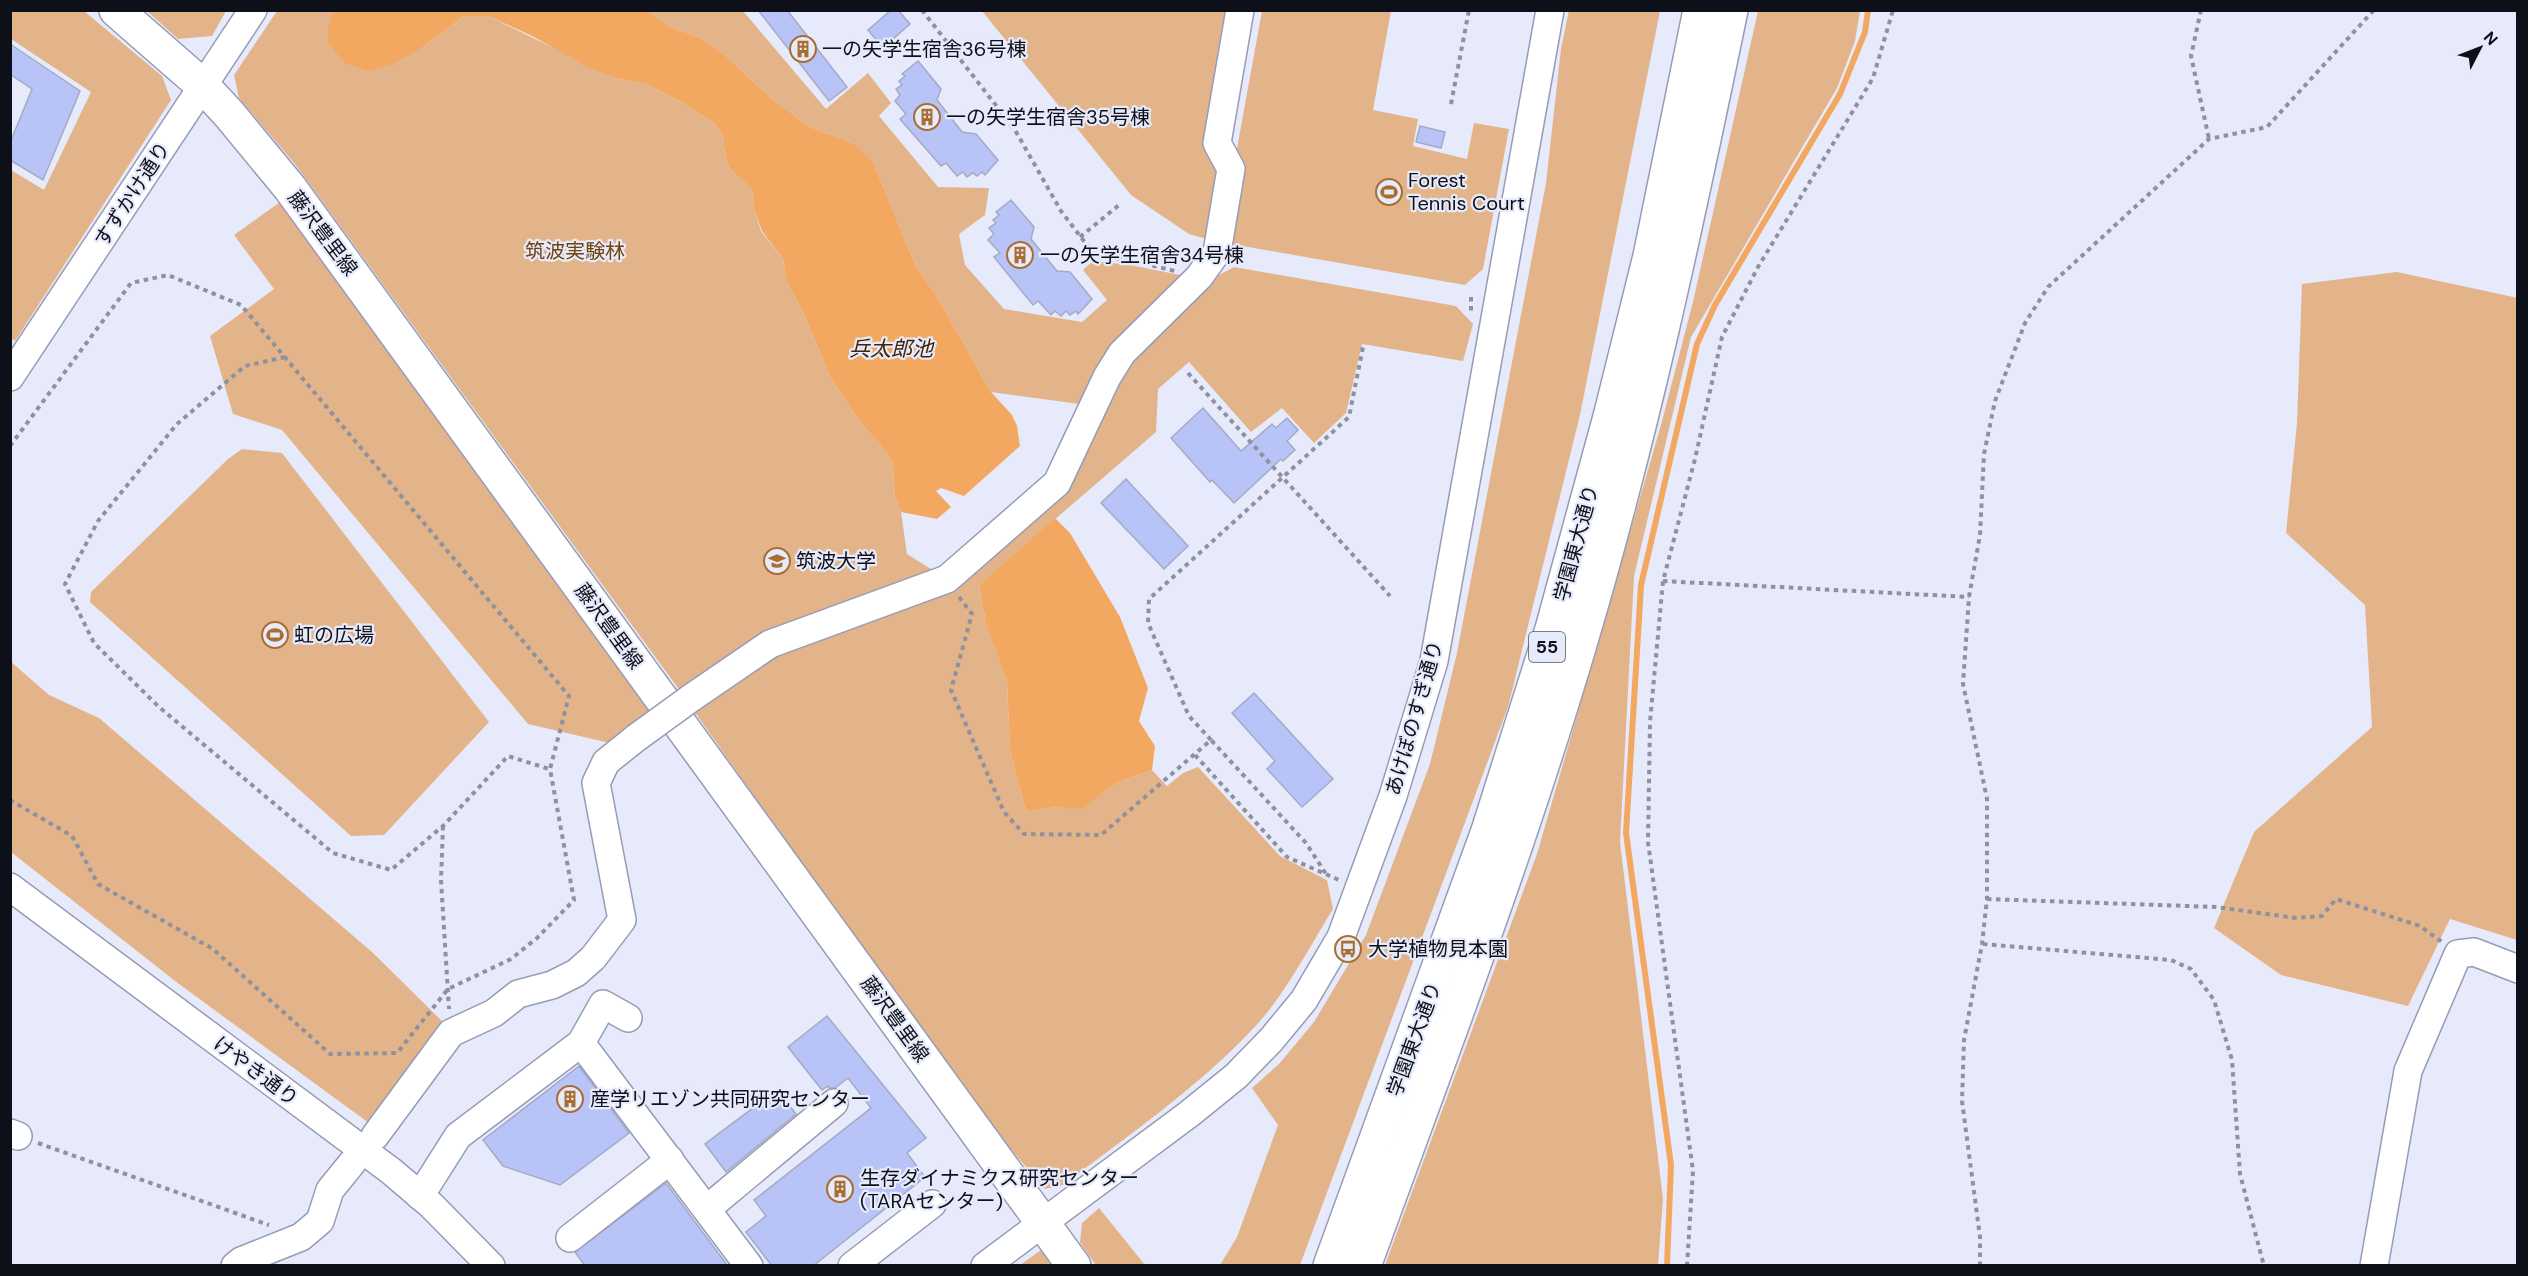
<svg xmlns="http://www.w3.org/2000/svg" width="2528" height="1276" font-family="'DM Sans','Noto Sans JP',sans-serif">
<style>
.green{fill:#e3b489}
.water{fill:#f2a861}
.lines{fill:none;stroke-linecap:round;stroke-linejoin:round}
.stream{stroke:#f2a861;stroke-width:6}
.building{fill:#b8c3f7;stroke:#a4aac4;stroke-width:1.5}
.minor-casing{stroke:#969cb6;stroke-width:30}
.major-casing{stroke:#969cb6;stroke-width:36}
.path{stroke:#8e919e;stroke-width:4;stroke-dasharray:4.5 4.5;stroke-linecap:butt}
.minor{stroke:#fff;stroke-width:27}
.major{stroke:#fff;stroke-width:33}
.minor-bridge-casing{stroke:#969cb6;stroke-width:30;stroke-linecap:butt}
.minor-bridge{stroke:#fff;stroke-width:27}
.labels{text-anchor:middle;stroke-width:4.5;stroke-linejoin:round;paint-order:stroke}
.shield{fill:#e6eafb;stroke:#4f515d;stroke-width:1.5}
.shield-label{font-size:18px;font-weight:bold;fill:#0e1019}
.poi-label{font-size:20px;fill:#0e1019;stroke:#e6eafb;text-anchor:start}
.street-label{font-size:20px;fill:#0e1019;stroke:#e6eafb}
.park-label{font-size:20px;fill:#73430c;stroke:#e6eafb}
.water-label{font-size:21px;font-style:italic;fill:#422505;stroke:#e6eafb}
</style>
<rect width="100%" height="100%" fill="#e6eafb"/>
<g class="green">
<path d="M1569 10 1660 11 1580 415 1508 707 1300 1265H1220L1237 1237 1278 1125 1252 1088 1279 1064 1314 1022 1366 935 1430 764 1457 653 1546 183 1561 49Z"/>
<path d="M10 11H84L162 76 171 100 15 341 10 338 11 170 44 190 91 92 11 39Z"/>
<path d="M147 11H226L212 36 178 39Z"/>
<path d="M277 11H334L328 26 422 48 464 16H488L615 78 646 84 681 102 714 123 724 138V148L729 168 752 189 754 209 761 231 783 259 787 283 803 312 830 377 857 418 887 453 893 465 895 496 901 512 907 554 947 579 1069 484 1120 375 1217 276 1234 267 1456 306 1473 324 1463 361 1362 344 1346 413 1314 443 1282 408 1251 432 1189 362 1158 389 1156 432 979 585 985 618 1007 681 1010 751 1026 812 1056 807 1082 808 1116 783 1152 770 1167 786 1183 773 1198 767 1280 856 1327 880 1333 909C1307 951 1283 999 1248 1034 1193 1091 1126 1137 1063 1185L1045 1189 967 1098 675 684 295 164 239 98 234 75Z"/>
<path d="M648 11H743L826 109 868 73 891 103 879 116 938 187 989 188 985 215 959 234 965 265 1004 309 1082 322 1107 300 1083 270 1093 261 1130 265 1185 276 1087 405 991 392 936 295 915 264 876 169 853 143 810 127 771 98 726 56 699 37 670 27Z"/>
<path d="M982 11H1226L1220 174 1211 240 1189 234 1131 195Z"/>
<path d="M1262 11H1391L1373 110 1418 119 1413 146 1467 159 1474 123 1509 129 1483 269 1465 285 1220 242Z"/>
<path d="M1758 11H1860L1855 41 1837 88 1691 337 1634 576 1620 842 1663 1199 1658 1265H1385L1537 854 1661 425 1693 302Z"/>
<path d="M280 202 653 712 614 744 528 724 282 430 233 414 210 336 274 289 234 235Z"/>
<path d="M2397 272 2518 298 2517 940 2450 919 2408 1006 2281 975 2214 928 2254 832 2372 727 2365 605 2286 533 2297 423 2302 284Z"/>
<path d="M242 449 282 453 489 722 384 835 351 836 90 602 91 592 228 459Z"/>
<path d="M10 661 49 695 99 718 372 952 445 1024 373 1126 179 984 11 852Z"/>
<path d="M1099 1208 1145 1265H1096L1080 1243 1082 1223Z"/>
<path d="M1041 1250 1051 1265H1020Z"/>
</g>
<g class="water">
<path d="M334 10 648 11 670 27 699 37 726 56 771 98 810 127 853 143 866 155 876 169 915 264 936 295 991 392 1012 415 1017 426 1020 446 964 496 941 488 936 491 951 507 937 519 901 512 895 496 893 465 887 453 857 418 830 377 803 312 787 283 783 259 762 231 754 209 752 189 729 168 724 148V138L714 123 681 102 646 84 615 78 588 67 532 36 488 16H464L422 48 391 65 368 71 345 63 328 43V26Z"/>
<path d="M1055 518 1070 533 1120 617 1148 688 1139 721 1155 746 1152 770 1116 783 1082 809 1056 807 1026 812 1010 751 1007 681 986 623 979 585Z"/>
</g>
<g class="lines">
<path class="stream" d="M1667 1266 1671 1165 1626 833 1641 585 1697 344 1715 305 1840 94 1865 32 1868 10"/>
</g>
<g class="building">
<path d="M758 10H787L847 87 829 101Z"/>
<path d="M891 10H898L910 24 883 48 868 30Z"/>
<path d="M10 44 80 91 43 180 10 160V143L32 89 10 74Z"/>
<path d="M918 61 941 89 937 100 962 132 976 134 998 160 985 175 982 172 977 176 973 173 967 177 963 172 957 176 946 163 941 166 900 119 906 114 895 101 900 95 896 89 902 85 899 81 905 76 902 74Z"/>
<path d="M1420 126 1445 132 1441 148 1416 142Z"/>
<path d="M1011 200 1034 227 1031 239 1057 271 1070 272 1092 299 1078 314 1076 311 1070 315 1066 311 1061 316 1055 311 1051 315 1038 301 1033 305 994 257 1000 253 988 240 994 234 989 228 996 223 993 220 999 215 996 212Z"/>
<path d="M1203 408 1241 451 1272 424 1276 428 1287 418 1298 430 1287 441 1295 450 1283 461 1281 459 1234 503 1212 480 1210 482 1171 438Z"/>
<path d="M1126 479 1188 546 1164 569 1101 503Z"/>
<path d="M1254 693 1333 779 1302 807 1267 769 1275 761 1232 713Z"/>
<path d="M827 1016 926 1138 907 1153 925 1177 813 1266H772L746 1232 766 1216 754 1200 871 1108 848 1078 835 1088H829L828 1086 822 1090 788 1047Z"/>
<path d="M579 1066 629 1133 560 1185 503 1166 483 1140Z"/>
<path d="M777 1090 796 1114 726 1172 705 1144Z"/>
<path d="M666 1183 728 1266H585L575 1252Z"/>
</g>
<g class="lines">
<defs>
<g id="minor">
<path d="M10 377 253 10"/>
<path d="M691 698 770 644 947 579 1057 483 1107 377 1122 353 1199 277 1217 252 1231 169 1217 143 1240 10"/>
<path d="M10 887 391 1171 431 1205 491 1266"/>
<path d="M581 1043 749 1266"/>
<path d="M10 1133 18 1136"/>
<path d="M375 1136 451 1033 494 1013 518 994 552 985 576 973 593 958 622 920 596 783 606 762 636 738"/>
<path d="M420 1196 458 1136 581 1043 603 1004 628 1018"/>
<path d="M708 1208 834 1103"/>
<path d="M570 1238 670 1160"/>
<path d="M235 1266 241 1261 301 1237 320 1221 330 1190 352 1163"/>
<path d="M852 1266 932 1204"/>
<path d="M985 1266 1189 1114 1236 1076 1271 1040 1304 1000 1341 937 1393 796 1434 661 1550 10"/>
<path d="M2374 1266 2408 1071 2458 954 2474 952 2518 969"/>
</g>
<g id="major">
<path d="M116 10 203 86 229 114 290 188 1074 1266"/>
<path d="M1330 1266 1488 831 1552 629 1611 413 1650 256 1700 10"/>
<path d="M1364 1266C1439 1060 1518 854 1580 644 1642 436 1687 223 1731 10"/>
</g>
</defs>
<use href="#minor" class="minor-casing"/>
<use href="#major" class="major-casing"/>
<g class="path">
<path d="M922 10 1015 130 1061 211 1096 257 1130 260 1175 271"/>
<path d="M2201 10 2191 56 2209 139"/>
<path d="M1451 104 1469 10"/>
<path d="M1080 237 1119 205"/>
<path d="M1471 297V312"/>
<path d="M285 357 245 366 177 424 98 521 65 584 94 643 159 707 333 853 391 870 443 826 508 756 549 769"/>
<path d="M1188 373 1390 596"/>
<path d="M10 446 131 283 168 275 241 305 569 696 550 769 574 900 537 938 511 959 448 989 397 1053 330 1054 213 949 98 884 72 836 10 800"/>
<path d="M1663 581 1969 597"/>
<path d="M959 597 972 614 951 690 1004 812 1024 834 1101 835 1211 740 1306 843 1326 874"/>
<path d="M1211 740 1189 716 1148 623 1149 599 1349 417 1363 347"/>
<path d="M1195 755 1287 857 1339 880"/>
<path d="M443 826 441 880 449 1009"/>
<path d="M1987 899 2216 907 2296 918 2322 916 2336 899 2420 926 2442 942"/>
<path d="M1983 944 2171 960 2191 969 2214 1000 2232 1060 2240 1174 2264 1266"/>
<path d="M38 1143 269 1225"/>
<path d="M1687 1266 1693 1171 1648 842 1650 722 1663 581 1695 459 1722 337 1758 267 1873 78 1893 10"/>
<path d="M1980 1266V1237L1962 1101 1964 1040 1982 944 1987 899V799L1963 684 1969 597 1980 535 1984 454 1995 401 2025 323 2048 287 2209 139 2267 127 2374 10"/>
</g>
<use href="#minor" class="minor"/>
<use href="#major" class="major"/>
<defs>
<path id="minor-bridge" d="M636 738 691 698"/>
</defs>
<use href="#minor-bridge" class="minor-bridge-casing"/>
<use href="#minor-bridge" class="minor-bridge"/>
</g>
<defs>
<symbol id="building-ring" viewBox="-11 -11 22 22"><circle r="9.5" fill="#e6eafb" stroke="#a96d2f" stroke-width="1.5"/><path d="M-4-6H4V6H1V3H-1V6H-4ZM-2.5-4.3h1.7v1.8h-1.7ZM.8-4.3h1.7v1.8H.8ZM-2.5-1h1.7V.8h-1.7ZM.8-1h1.7V.8H.8Z" fill="#a96d2f"/></symbol>
<symbol id="stadium-ring" viewBox="-11 -11 22 22"><circle r="9.5" fill="#e6eafb" stroke="#a96d2f" stroke-width="1.5"/><path d="M0-5a6.5 5 0 1 0 0 10a6.5 5 0 1 0 0-10ZM-3.5-1.8h7v3.6h-7Z" fill="#a96d2f"/></symbol>
<symbol id="university-ring" viewBox="-11 -11 22 22"><circle r="9.5" fill="#e6eafb" stroke="#a96d2f" stroke-width="1.5"/><path d="M0-5L7-2L0 1L-7-2ZM-4 1L0 2.5L4 1V4Q0 6-4 4Z" fill="#a96d2f"/></symbol>
<symbol id="bus-ring" viewBox="-11 -11 22 22"><circle r="9.5" fill="#e6eafb" stroke="#a96d2f" stroke-width="1.5"/><path d="M-5-6H5V4H4V6H2V4H-2V6H-4V4H-5ZM-3.5-4V0h7V-4ZM-3.5 1.2v1.5H-2V1.2ZM2 1.2v1.5H3.5V1.2Z" fill="#a96d2f"/></symbol>
</defs>
<g fill-rule="evenodd">
<use href="#building-ring" x="788" y="34" width="30" height="30"/>
<use href="#building-ring" x="912" y="102" width="30" height="30"/>
<use href="#stadium-ring" x="1374" y="177" width="30" height="30"/>
<use href="#building-ring" x="1005" y="240" width="30" height="30"/>
<use href="#university-ring" x="762" y="546" width="30" height="30"/>
<use href="#stadium-ring" x="260" y="620" width="30" height="30"/>
<use href="#bus-ring" x="1333" y="934" width="30" height="30"/>
<use href="#building-ring" x="555" y="1084" width="30" height="30"/>
<use href="#building-ring" x="825" y="1174" width="30" height="30"/>
</g>
<g class="labels">
<rect class="shield" x="1529" y="632" width="36" height="30" rx="4.5"/>
<g class="shield-label">
<text x="1547" y="653">55</text>
</g>
<g class="poi-label">
<text x="822" y="56">一の矢学生宿舎36号棟</text>
<text x="946" y="124">一の矢学生宿舎35号棟</text>
<text x="1408" y="187">Forest<tspan x="1408" dy="23">Tennis Court</tspan></text>
<text x="1040" y="262">一の矢学生宿舎34号棟</text>
<text x="796" y="568">筑波大学</text>
<text x="294" y="642">虹の広場</text>
<text x="1368" y="956">大学植物見本園</text>
<text x="590" y="1106">産学リエゾン共同研究センター</text>
<text x="860" y="1185">生存ダイナミクス研究センター<tspan x="860" dy="23">(TARAセンター)</tspan></text>
</g>
<g class="street-label">
<text transform="translate(132 194) rotate(-57)" y="7">すずかけ通り</text>
<text transform="translate(323 233) rotate(53)" y="7">藤沢豊里線</text>
<text transform="translate(1576 543) rotate(-75)" y="7">学園東大通り</text>
<text transform="translate(609 626) rotate(54)" y="7">藤沢豊里線</text>
<text transform="translate(1414 718) rotate(-74)" y="7">あけぼのすぎ通り</text>
<text transform="translate(895 1019) rotate(54)" y="7">藤沢豊里線</text>
<text transform="translate(1414 1039) rotate(-70)" y="7">学園東大通り</text>
<text transform="translate(256 1071) rotate(37)" y="7">けやき通り</text>
</g>
<g class="park-label">
<text x="575" y="258">筑波実験林</text>
</g>
<g class="water-label">
<text x="891" y="356">兵太郎池</text>
</g>
</g>
<rect width="2528" height="1276" fill="none" stroke="#0e1019" stroke-width="24"/>
<g transform="translate(2480 48) rotate(48)" stroke="#e6eafb" stroke-width="4.5" paint-order="stroke">
<path d="M0-4.5L10 22L0 15L-10 22Z" fill="#0e1019"/>
<text y="-9" font-size="16" font-weight="bold" text-anchor="middle" fill="#0e1019">N</text>
</g>
</svg>
